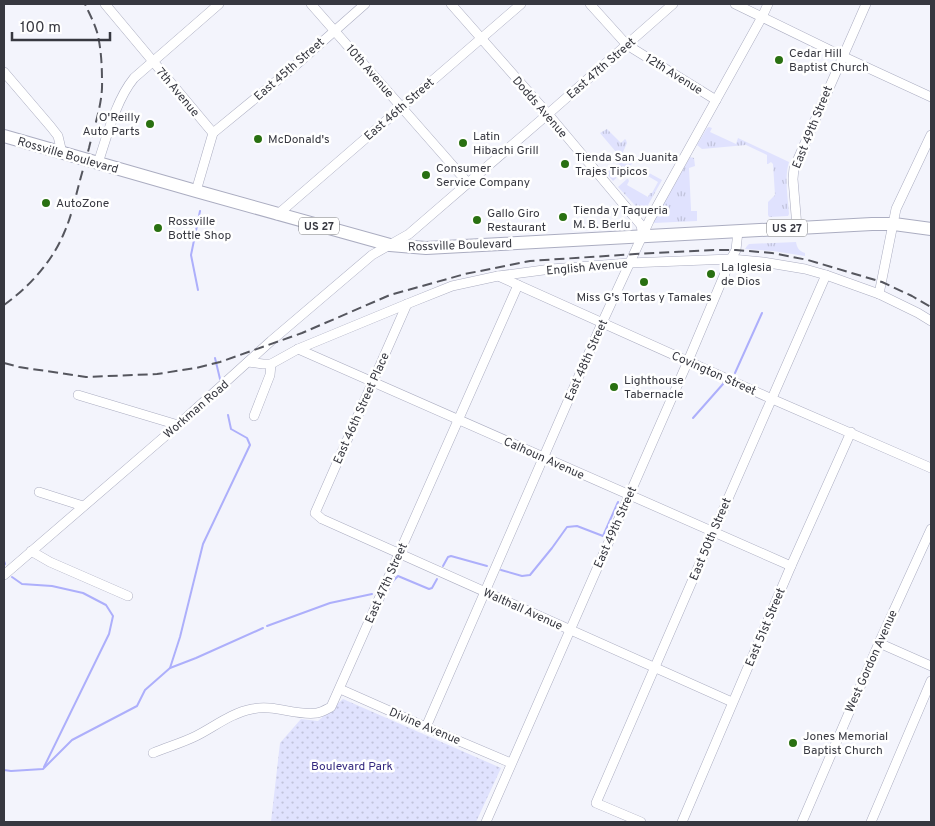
<svg xmlns="http://www.w3.org/2000/svg" width="935" height="826" font-family="Overpass,sans-serif">
<style>
.grass{fill:url(#grass-tufts)}
.park{fill:url(#park-dots)}
.lines{fill:none;stroke-linecap:round;stroke-linejoin:round}
.stream{stroke:#adaffb;stroke-width:2}
.minor-casing{stroke:#abadc1;stroke-width:10}
.highway-casing{stroke:#abadc1;stroke-width:14}
.minor{stroke:#fff;stroke-width:9}
.highway{stroke:#fff;stroke-width:12}
.rail{stroke:#55565e;stroke-width:2;stroke-dasharray:10 5;stroke-linecap:butt}
.poi-dot{fill:#297011;stroke:#fff;stroke-width:2}
.labels{text-anchor:middle;stroke-width:5;stroke-linejoin:round;paint-order:stroke}
.shield{fill:#fff;stroke:#737479;stroke-width:1}
.shield-label{font-size:11px;font-weight:bold;fill:#373840}
.poi-label{font-size:12px;fill:#373840;stroke:#fff;text-anchor:start}
.street-label{font-size:12px;fill:#373840;stroke:#fff}
.park-label{font-size:12px;fill:#34297f;stroke:#fff}
</style>
<defs>
<pattern id="grass-tufts" width="24" height="20" patternUnits="userSpaceOnUse" patternTransform="scale(1.25)"><rect width="24" height="20" fill="#e0e2fe"/><path d="M3 7l-1-3M5 7V3M7 7l1-3M15 17l-1-3M17 17v-4M19 17l1-3" fill="none" stroke="#c1c3db"/></pattern>
<pattern id="park-dots" width="8" height="8" patternUnits="userSpaceOnUse" patternTransform="scale(1.25)"><rect width="8" height="8" fill="#e0e2fe"/><path d="M2 2h.1M6 6h.1" fill="none" stroke="#c1c3db" stroke-width="1.8" stroke-linecap="round"/></pattern>
</defs>
<rect width="100%" height="100%" fill="#f3f4fc"/>
<g class="grass">
<path d="M709 127 712 128 710 132 736 144 738 138 789 162C784 178 788 197 789 214L788 216 769 217 768 215V202L775 195 773 164 771 162 768 164H767V155L746 145 702 149 697 145 707 128Z"/>
<path d="M607 129 621 143 625 139 626 140 627 143 623 152 633 163 613 181 606 173 622 159 600 133Z"/>
<path d="M690 157 694 158 695 166 689 168 691 209V211H697V221L654 223V221Z"/>
<path d="M640 168 662 180 643 214 618 187 627 179H628L629 181 627 185 648 197 650 193H652L658 182 641 172 639 176H637L636 172Z"/>
<path d="M796 242C797 248 799 251 805 253V256L773 251 745 249 747 246 749 244Z"/>
</g>
<path class="park" d="M343 699 501 768 476 822H271L280 743 301 719 318 721Z"/>
<g class="lines">
<g class="stream">
<path d="M198 290 191 255 200 211"/>
<path d="M215 358 220 379"/>
<path d="M735 373 762 313"/>
<path d="M693 418 723 384"/>
<path d="M4 561 5 564"/>
<path d="M443 566 448 557 451 556 487 566"/>
<path d="M501 570 522 576 530 575 552 548 567 527 577 526 603 536 618 502"/>
<path d="M12 577 22 584 52 586 83 593 106 605 113 616 109 634 44 767"/>
<path d="M384 598 393 581 398 576 429 589 432 588 437 579"/>
<path d="M267 626 330 603 372 594"/>
<path d="M170 668 180 637 203 544 250 445 247 438 231 429 228 415"/>
<path d="M4 770 11 771 43 769 72 740 137 706 145 690 170 668 196 658 263 628"/>
</g>
<defs>
<g id="minor">
<path d="M105 4 213 133 196 191"/>
<path d="M311 4 468 183"/>
<path d="M451 4 548 114 641 225 643 236"/>
<path d="M590 4 627 45 716 100"/>
<path d="M735 4 842 56 931 97"/>
<path d="M4 72 51 127 58 136 62 153"/>
<path d="M213 133 296 65 365 4"/>
<path d="M98 163C107 136 116 100 134 78L219 4"/>
<path d="M277 215 521 4"/>
<path d="M797 227 793 179 794 168 866 4"/>
<path d="M498 276 772 399 931 468"/>
<path d="M879 294 896 209 931 135"/>
<path d="M407 304 315 513 322 519 732 702"/>
<path d="M298 349 791 566"/>
<path d="M248 362 263 364H271L298 349 407 304 452 286 498 276 551 269 629 263 731 259 763 262 805 269 826 275 879 294 918 313 931 321"/>
<path d="M78 395 178 425"/>
<path d="M254 416 270 375 271 364"/>
<path d="M39 492 83 506"/>
<path d="M31 551 50 562 128 596"/>
<path d="M4 575 178 425 271 341 372 255 409 234 548 114 673 4"/>
<path d="M879 643 931 666"/>
<path d="M340 689 426 727 511 763"/>
<path d="M426 727 602 323 650 219 762 17 768 4"/>
<path d="M153 753C167 747 182 743 196 736 214 727 231 713 252 709 274 704 295 716 317 713 322 712 327 709 331 707L518 285"/>
<path d="M486 822 688 361 731 259 736 250 738 231"/>
<path d="M641 822 596 803 713 533 826 275"/>
<path d="M682 822 791 566 851 432"/>
<path d="M802 822 879 643 931 529"/>
<path d="M871 822 931 681"/>
</g>
<path id="highway" d="M4 136 196 191 390 245 426 248 872 224H894L931 229"/>
</defs>
<use href="#minor" class="minor-casing"/>
<use href="#highway" class="highway-casing"/>
<use href="#minor" class="minor"/>
<use href="#highway" class="highway"/>
<g class="rail">
<path d="M4 305C29 287 52 262 64 233 69 222 72 211 75 200 79 183 84 166 89 148 94 127 103 103 102 81 102 65 101 47 97 32 94 22 89 13 85 4"/>
<path d="M4 363 19 367 86 377 157 374 196 368 220 362 302 333 390 295 465 274 530 261 635 254 714 250H736L772 253 808 260 882 282 912 296 931 307"/>
</g>
</g>
<g class="poi-dot">
<circle cx="779" cy="60" r="5"/>
<circle cx="150" cy="124" r="5"/>
<circle cx="258" cy="139" r="5"/>
<circle cx="463" cy="143" r="5"/>
<circle cx="565" cy="164" r="5"/>
<circle cx="426" cy="175" r="5"/>
<circle cx="46" cy="203" r="5"/>
<circle cx="563" cy="217" r="5"/>
<circle cx="477" cy="220" r="5"/>
<circle cx="158" cy="228" r="5"/>
<circle cx="711" cy="274" r="5"/>
<circle cx="644" cy="282" r="5"/>
<circle cx="614" cy="387" r="5"/>
<circle cx="793" cy="743" r="5"/>
</g>
<g class="labels">
<g class="shield">
<rect x="299" y="217.5" width="40" height="17" rx="4"/>
<rect x="767" y="219.5" width="40" height="17" rx="4"/>
</g>
<g class="shield-label">
<text x="319" y="230">US 27</text>
<text x="787" y="232">US 27</text>
</g>
<g class="poi-label">
<text x="789" y="57">Cedar Hill<tspan x="789" dy="14">Baptist Church</tspan></text>
<text x="140" y="121" text-anchor="end">O'Reilly<tspan x="140" dy="14">Auto Parts</tspan></text>
<text x="473" y="140">Latin<tspan x="473" dy="14">Hibachi Grill</tspan></text>
<text x="268" y="143">McDonald's</text>
<text x="575" y="161">Tienda San Juanita<tspan x="575" dy="14">Trajes Tipicos</tspan></text>
<text x="436" y="172">Consumer<tspan x="436" dy="14">Service Company</tspan></text>
<text x="56" y="207">AutoZone</text>
<text x="573" y="214">Tienda y Taqueria<tspan x="573" dy="14">M. B. Berlu</tspan></text>
<text x="487" y="217">Gallo Giro<tspan x="487" dy="14">Restaurant</tspan></text>
<text x="168" y="225">Rossville<tspan x="168" dy="14">Bottle Shop</tspan></text>
<text x="721" y="271">La Iglesia<tspan x="721" dy="14">de Dios</tspan></text>
<text x="644" y="301" text-anchor="middle">Miss G's Tortas y Tamales</text>
<text x="624" y="384">Lighthouse<tspan x="624" dy="14">Tabernacle</tspan></text>
<text x="803" y="740">Jones Memorial<tspan x="803" dy="14">Baptist Church</tspan></text>
</g>
<g class="street-label">
<text transform="translate(601 68) rotate(-41)" y="4">East 47th Street</text>
<text transform="translate(289 69) rotate(-41)" y="4">East 45th Street</text>
<text transform="translate(370 71) rotate(49)" y="4">10th Avenue</text>
<text transform="translate(674 74) rotate(32)" y="4">12th Avenue</text>
<text transform="translate(178 92) rotate(50)" y="4">7th Avenue</text>
<text transform="translate(540 107) rotate(49)" y="4">Dodds Avenue</text>
<text transform="translate(399 109) rotate(-41)" y="4">East 46th Street</text>
<text transform="translate(812 127) rotate(-68)" y="4">East 49th Street</text>
<text transform="translate(68 155) rotate(16)" y="4">Rossville Boulevard</text>
<text transform="translate(460 245) rotate(-2)" y="4">Rossville Boulevard</text>
<text transform="translate(587 267) rotate(-5)" y="4">English Avenue</text>
<text transform="translate(586 360) rotate(-66)" y="4">East 48th Street</text>
<text transform="translate(714 373) rotate(24)" y="4">Covington Street</text>
<text transform="translate(361 408) rotate(-66)" y="4">East 46th Street Place</text>
<text transform="translate(196 409) rotate(-41)" y="4">Workman Road</text>
<text transform="translate(544 458) rotate(24)" y="4">Calhoun Avenue</text>
<text transform="translate(615 527) rotate(-66)" y="4">East 49th Street</text>
<text transform="translate(710 539) rotate(-67)" y="4">East 50th Street</text>
<text transform="translate(386 583) rotate(-66)" y="4">East 47th Street</text>
<text transform="translate(523 609) rotate(24)" y="4">Walthall Avenue</text>
<text transform="translate(765 627) rotate(-67)" y="4">East 51st Street</text>
<text transform="translate(871 661) rotate(-66)" y="4">West Gordon Avenue</text>
<text transform="translate(425 726) rotate(23)" y="4">Divine Avenue</text>
</g>
<g class="park-label">
<text x="352" y="770">Boulevard Park</text>
</g>
</g>
<rect width="935" height="826" fill="none" stroke="#373840" stroke-width="10"/>
<path d="M12 32v8h98v-8" fill="none" stroke="#373840" stroke-width="2.5"/>
<text x="20" y="32" font-size="15" fill="#373840" stroke="#ffffff" stroke-width="4" paint-order="stroke">100 m</text>
</svg>
